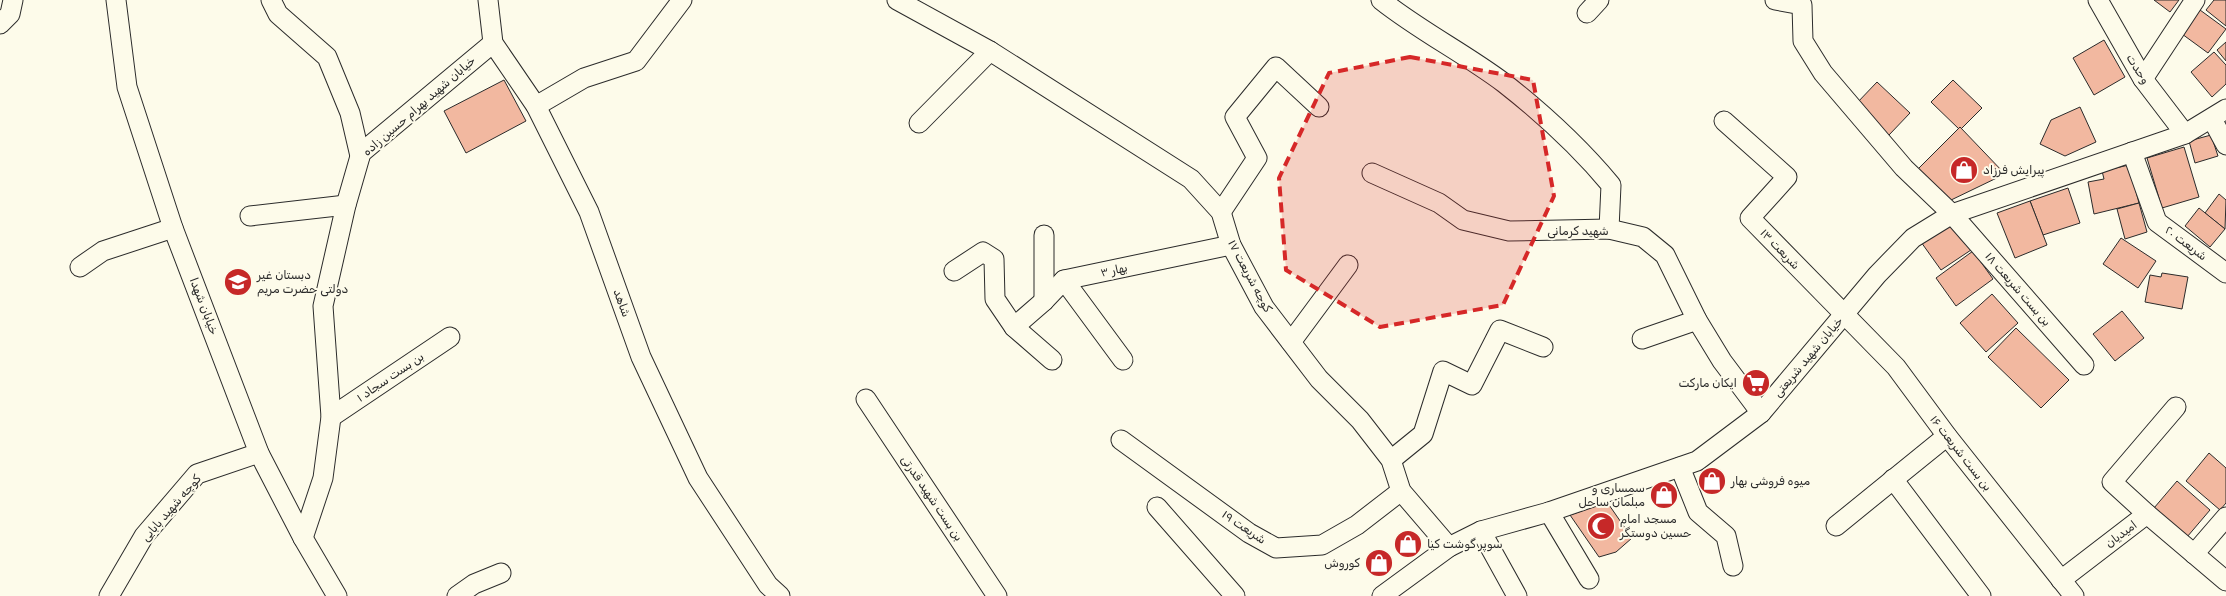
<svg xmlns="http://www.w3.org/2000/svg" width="2226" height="596" font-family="Rubik,Vazirmatn,sans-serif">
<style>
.building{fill:#f2b8a0;stroke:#2b2b2b}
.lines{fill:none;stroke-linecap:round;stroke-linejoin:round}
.minor-casing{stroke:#2b2b2b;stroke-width:21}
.minor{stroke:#fdfbea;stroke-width:19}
.marked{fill:#d62828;fill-opacity:0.2;stroke:#d62828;stroke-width:4;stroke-dasharray:10 6;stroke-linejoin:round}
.labels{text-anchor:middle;stroke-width:4;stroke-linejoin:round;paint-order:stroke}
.street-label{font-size:12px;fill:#2b2b2b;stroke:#fdfbea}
.poi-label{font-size:12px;fill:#2b2b2b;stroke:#fdfbea;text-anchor:start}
</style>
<rect width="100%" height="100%" fill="#fdfbea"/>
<g class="building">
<path d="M2154 0H2179L2170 12Z"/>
<path d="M2214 0H2226V26L2206 10Z"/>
<path d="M2200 10 2226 29 2208 53 2182 34Z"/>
<path d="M2104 40 2125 77 2094 95 2073 58Z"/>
<path d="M2226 42V61L2217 50Z"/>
<path d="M2214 52 2226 65V84L2212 97 2191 72Z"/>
<path d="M504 80 526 121 466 153 444 111Z"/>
<path d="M1953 80 1982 108 1960 130 1931 102Z"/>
<path d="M1877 82 1910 113 1889 135 1856 104Z"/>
<path d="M2080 107 2096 142 2065 156 2040 144 2051 120Z"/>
<path d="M1960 127 2005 174 1949 201 1918 169Z"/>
<path d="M2211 135 2218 156 2195 163 2189 141Z"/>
<path d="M2184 147 2199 197 2162 208 2147 158Z"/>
<path d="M2129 165 2139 203 2094 214 2088 182 2104 179 2102 171Z"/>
<path d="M2068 188 2080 223 2043 235 2030 201Z"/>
<path d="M2219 194 2226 200 2225 229 2205 213Z"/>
<path d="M2030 201 2047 245 2015 258 1997 213Z"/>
<path d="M2139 203 2147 232 2125 239 2117 209Z"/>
<path d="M2199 208 2225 229 2210 247 2185 226Z"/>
<path d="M1951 221 1971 250 1941 270 1921 242Z"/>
<path d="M2121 238 2156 261 2138 288 2103 264Z"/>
<path d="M1973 251 1993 279 1956 306 1936 278Z"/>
<path d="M2162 273 2188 277 2182 309 2145 302 2150 275 2161 277Z"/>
<path d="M1992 294 2018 323 1986 352 1960 323Z"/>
<path d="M2122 311 2144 338 2115 361 2093 334Z"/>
<path d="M2016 328 2069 380 2041 408 1988 357Z"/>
<path d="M2209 453 2226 468V503L2220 510 2186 481Z"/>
<path d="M2177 481 2210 510 2187 537 2154 508Z"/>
<path d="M1607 502 1632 538 1616 552 1599 557 1570 515Z"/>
</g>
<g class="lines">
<defs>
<g id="minor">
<path d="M116 0 127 87 173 228 259 453 303 538 337 596"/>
<path d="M271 0 278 14 327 57 350 113 360 156"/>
<path d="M488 0 493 43 536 106 589 212 641 357 698 478 768 585 780 596"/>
<path d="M897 0 990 51 1191 179 1221 212 1231 245 1264 307 1319 379 1360 420 1391 460 1401 491 1449 547"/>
<path d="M1381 0C1420 31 1464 53 1504 83 1541 112 1581 149 1611 185L1609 229"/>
<path d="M1775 0 1802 5 1803 41 1823 73 1904 168 1952 214 2084 365"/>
<path d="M2098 0 2143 79 2185 134"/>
<path d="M1587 13 1599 0"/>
<path d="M0 24 10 14 13 0"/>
<path d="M2143 79 2195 0"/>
<path d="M536 106 584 78 636 61 682 0"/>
<path d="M2212 119 2226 145"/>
<path d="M1724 121 1787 177 1750 218 1896 367 1947 436 2074 596"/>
<path d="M919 123 990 51"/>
<path d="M2132 152 2157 222 2226 273"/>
<path d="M1372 173 1439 203 1463 220 1509 231 1609 229 1643 237 1665 255 1697 320 1722 361 1761 413"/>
<path d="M1221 212 1257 158 1235 117 1276 67 1319 107"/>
<path d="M250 216 346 205"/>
<path d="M1044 235V301"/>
<path d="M80 267 103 251 173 228"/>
<path d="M954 271 983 252 994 259 995 299 1014 327 1052 360"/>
<path d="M1064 280 1123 360"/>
<path d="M1014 327 1044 301 1064 280 1231 245"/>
<path d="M1642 339 1697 320"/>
<path d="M1291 342 1348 265"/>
<path d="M866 399 997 596"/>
<path d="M331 417 450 337"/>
<path d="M1121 440 1249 533 1276 548 1322 545 1357 525 1401 491"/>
<path d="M1391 460 1423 434 1443 371 1472 385 1500 330 1543 347"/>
<path d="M1680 467 1698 512 1726 536 1733 566"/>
<path d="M1893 479 1981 596"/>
<path d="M1157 507 1235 596"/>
<path d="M1549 512 1589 579"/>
<path d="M2147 514 2112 482 2176 407"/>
<path d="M1836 526 1947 436"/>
<path d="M1481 531 1517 596"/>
<path d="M303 538 323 478 331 417 323 306 346 205 361 153 493 43"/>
<path d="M2194 554 2226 517"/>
<path d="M2061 580 2147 514 2226 581"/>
<path d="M109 596 144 536 197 474 259 453"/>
<path d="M457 596 474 584 501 573"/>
<path d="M1382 596 1449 547 1481 531 1549 512 1697 461 1761 413 1877 275 1913 238 1952 214 2185 134 2226 109"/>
</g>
</defs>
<use href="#minor" class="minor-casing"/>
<use href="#minor" class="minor"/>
</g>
<path class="marked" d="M1410 57 1533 80 1554 196 1503 305 1380 327 1286 270 1279 178 1329 73Z"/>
<defs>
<symbol id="shop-disc" viewBox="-11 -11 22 22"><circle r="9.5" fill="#c62828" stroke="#fdfbea"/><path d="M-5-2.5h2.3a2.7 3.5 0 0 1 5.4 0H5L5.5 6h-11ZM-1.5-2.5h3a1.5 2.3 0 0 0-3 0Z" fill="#fff"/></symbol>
<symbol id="school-disc" viewBox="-11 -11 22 22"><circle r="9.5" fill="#c62828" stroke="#fdfbea"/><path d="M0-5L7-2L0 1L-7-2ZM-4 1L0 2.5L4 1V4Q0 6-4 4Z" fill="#fff"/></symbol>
<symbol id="supermarket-disc" viewBox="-11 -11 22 22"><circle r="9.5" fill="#c62828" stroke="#fdfbea"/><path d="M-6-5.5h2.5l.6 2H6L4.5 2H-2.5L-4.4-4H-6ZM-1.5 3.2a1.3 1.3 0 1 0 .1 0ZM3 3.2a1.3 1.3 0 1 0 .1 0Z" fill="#fff"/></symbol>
<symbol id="mosque-disc" viewBox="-11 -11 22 22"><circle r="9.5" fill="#c62828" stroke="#fdfbea"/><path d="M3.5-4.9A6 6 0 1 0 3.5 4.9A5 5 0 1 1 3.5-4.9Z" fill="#fff"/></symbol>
</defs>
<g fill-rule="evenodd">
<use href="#shop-disc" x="1948" y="154" width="32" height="32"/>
<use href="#school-disc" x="222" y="266" width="32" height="32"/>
<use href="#supermarket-disc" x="1740" y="367" width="32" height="32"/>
<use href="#shop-disc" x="1696" y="465" width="32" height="32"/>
<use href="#shop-disc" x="1648" y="479" width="32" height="32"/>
<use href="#mosque-disc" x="1585" y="510" width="32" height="32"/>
<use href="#shop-disc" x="1392" y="528" width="32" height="32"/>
<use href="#shop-disc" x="1363" y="547" width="32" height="32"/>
</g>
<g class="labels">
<g class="street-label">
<text transform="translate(2138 69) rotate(58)" y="4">وحدت</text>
<text transform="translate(419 106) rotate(-41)" y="4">خیابان شهید بهرام حسین زاده</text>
<text x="1578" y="235">شهید کرمانی</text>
<text transform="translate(2186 243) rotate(37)" y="4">شریعت ۲۰</text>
<text transform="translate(1780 249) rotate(46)" y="4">شریعت ۱۳</text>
<text transform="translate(1114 270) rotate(-12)" y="4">بهار ۳</text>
<text transform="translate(1250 276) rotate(62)" y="4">کوچه شریعت ۱۷</text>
<text transform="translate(2018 289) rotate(49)" y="4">بن بست شریعت ۱۸</text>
<text transform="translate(622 303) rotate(70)" y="4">شاهد</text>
<text transform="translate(204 306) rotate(69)" y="4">خیابان شهدا</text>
<text transform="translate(1808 357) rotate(-50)" y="4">خیابان شهید شریعتی</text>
<text transform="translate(390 377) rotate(-34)" y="4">بن بست سجاد ۱</text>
<text transform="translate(1961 453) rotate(52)" y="4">بن بست شریعت ۱۶</text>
<text transform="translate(932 498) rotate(56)" y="4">بن بست شهید قدرتی</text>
<text transform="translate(171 508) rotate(-49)" y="4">کوچه شهید بابایی</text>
<text transform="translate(1244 527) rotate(34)" y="4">شریعت ۱۹</text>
<text transform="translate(2121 534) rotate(-37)" y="4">امیدیان</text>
</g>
<g class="poi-label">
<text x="1983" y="174">پیرایش فرزاد</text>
<text x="257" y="279">دبستان غیر<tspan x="257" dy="14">دولتی حضرت مریم</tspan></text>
<text x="1737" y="387" text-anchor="end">ایکان مارکت</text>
<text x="1731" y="485">میوه فروشی بهار</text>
<text x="1645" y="492" text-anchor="end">سمساری و<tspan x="1645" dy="14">مبلمان ساحل</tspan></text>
<text x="1620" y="523">مسجد امام<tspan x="1620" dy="14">حسین دوستگر</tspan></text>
<text x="1427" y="548">سوپر گوشت کیا</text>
<text x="1360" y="567" text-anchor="end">کوروش</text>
</g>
</g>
</svg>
